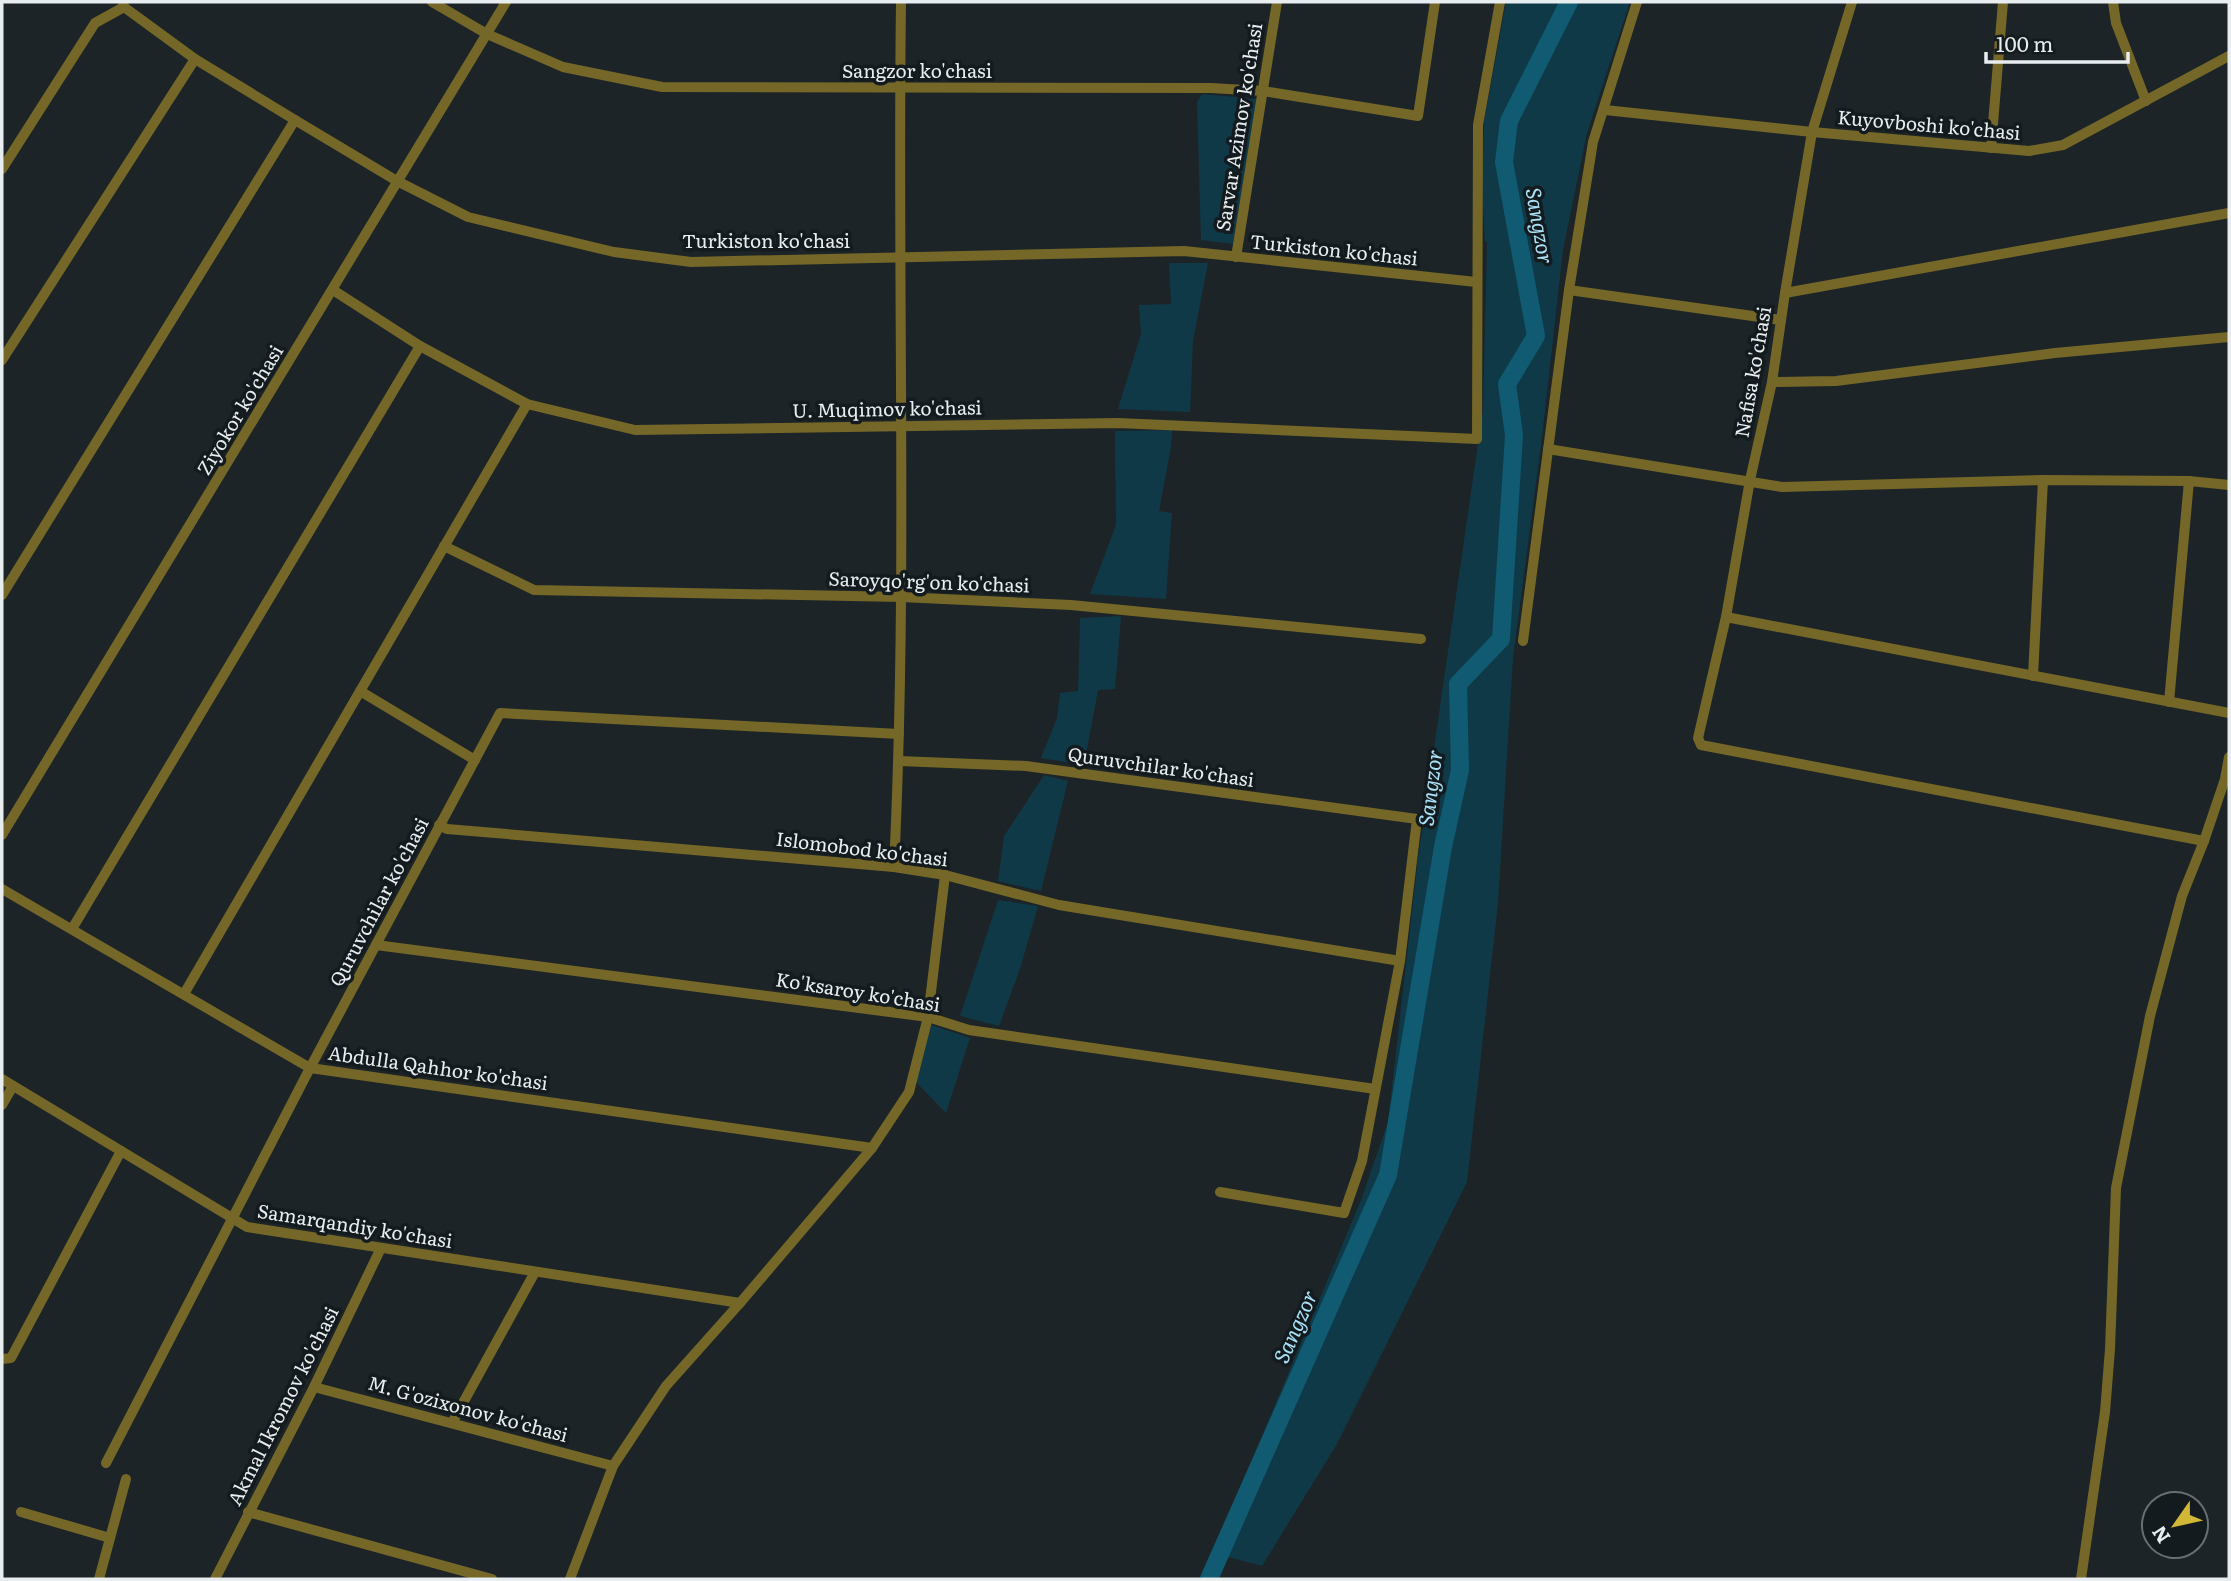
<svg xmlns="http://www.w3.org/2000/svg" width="2231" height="1581" font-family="Literata,serif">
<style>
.green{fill:#103947}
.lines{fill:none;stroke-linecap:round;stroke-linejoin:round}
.river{stroke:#105b72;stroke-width:18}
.minor{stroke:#756727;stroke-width:10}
.labels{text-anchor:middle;stroke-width:7;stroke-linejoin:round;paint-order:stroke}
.street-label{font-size:19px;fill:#e8edef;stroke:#131b1e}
.water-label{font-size:21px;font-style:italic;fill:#aae1f7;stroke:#131b1e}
</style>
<rect width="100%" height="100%" fill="#1c2427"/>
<g class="green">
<path d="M1506 2H1630L1587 133 1563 250 1542 437 1513 658 1498 903 1467 1182 1337 1444 1262 1566 1213 1553 1361 1200 1388 1122 1418 859 1483 409 1487 242H1485L1482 193 1484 122Z"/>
<path d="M1202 94 1257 99 1233 244 1201 240 1197 102Z"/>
<path d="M1169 263H1208L1193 341 1190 412 1118 409 1141 334 1139 305 1171 304Z"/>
<path d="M1172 430 1171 447 1159 511 1172 513 1166 599 1090 594 1116 525 1115 431Z"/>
<path d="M1121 616 1115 689 1098 690 1084 765 1041 758 1057 718 1060 693 1078 691 1080 618Z"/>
<path d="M1044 775 1068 781 1041 891 998 881 1004 836Z"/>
<path d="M998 900 1038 906 1020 969 999 1026 960 1016Z"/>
<path d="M929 1024 970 1038 946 1113 915 1081Z"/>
</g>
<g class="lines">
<path class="river" d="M1209 1579 1388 1175 1443 847 1460 770 1458 684 1501 639 1514 435 1507 384 1536 336 1504 162 1509 121 1569 2"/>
<g class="minor">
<path d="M123 2 124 7 195 59 295 120 397 181 468 217 614 252 691 262 1184 251 1476 282"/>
<path d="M432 2 487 34 563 67 662 87 1211 88 1263 91 1418 116 1435 2"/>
<path d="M1852 2 1812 132 1785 293 1772 382 1750 480 1726 617 1698 738 1701 745 2204 841"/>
<path d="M2113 2 2116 23 2146 101"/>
<path d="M1605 110 1812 132 2029 151 2063 145 2229 56"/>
<path d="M1991 148 2003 2"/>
<path d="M2 169 95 23 124 7"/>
<path d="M1236 257 1277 2"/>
<path d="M333 290 420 346 527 404 635 430 1118 423 1477 439 1478 125 1500 2"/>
<path d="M1569 290 1781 320"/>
<path d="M1785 293 2229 213"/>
<path d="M2 360 195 59"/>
<path d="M1772 382 1836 381 2055 353 2229 337"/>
<path d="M1548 449 1782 487 2043 480 2189 481 2229 485"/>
<path d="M444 546 534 590 901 597 1071 605 1421 639"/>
<path d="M2 595 295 120"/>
<path d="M1726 617 2229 713"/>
<path d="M1523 641 1569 290 1593 142 1637 2"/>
<path d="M2033 676 2043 480"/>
<path d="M360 691 475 760"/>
<path d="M2169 702 2189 481"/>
<path d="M899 761 1026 766 1417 819 1400 961 1362 1161 1344 1213 1220 1192"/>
<path d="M439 825 447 829 894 867 945 875 1059 905 1400 961"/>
<path d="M2 835 506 2"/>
<path d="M894 867C908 579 897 290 901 2"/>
<path d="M2 889 310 1068 872 1148"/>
<path d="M72 929 420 346"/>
<path d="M376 945 928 1017 969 1030 1375 1089"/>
<path d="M184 994 527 404"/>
<path d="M2 1079 247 1227 740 1303"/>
<path d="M2 1105 13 1086"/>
<path d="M2 1359 11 1358 121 1151"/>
<path d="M314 1387 613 1466"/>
<path d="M452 1423 535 1272"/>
<path d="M106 1463 310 1068 500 713 899 734"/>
<path d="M21 1512 110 1538"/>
<path d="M248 1512 492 1579"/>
<path d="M99 1579 126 1479"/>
<path d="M215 1579 314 1387 381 1248"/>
<path d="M570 1579 613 1466 666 1386 740 1303 872 1148 909 1092 928 1017 945 875"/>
<path d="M2081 1579 2105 1412 2110 1349 2116 1188 2150 1016 2182 896 2204 841 2225 779 2229 757"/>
</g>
</g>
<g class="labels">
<g class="street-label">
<text x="917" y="78">Sangzor ko'chasi</text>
<text transform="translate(1929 125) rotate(5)" y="7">Kuyovboshi ko'chasi</text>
<text transform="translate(1239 127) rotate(-81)" y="7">Sarvar Azimov ko'chasi</text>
<text x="766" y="248">Turkiston ko'chasi</text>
<text transform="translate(1334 250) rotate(6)" y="7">Turkiston ko'chasi</text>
<text transform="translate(1753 372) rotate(-80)" y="7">Nafisa ko'chasi</text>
<text transform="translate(887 409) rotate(-1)" y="7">U. Muqimov ko'chasi</text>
<text transform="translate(240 410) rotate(-59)" y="7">Ziyokor ko'chasi</text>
<text transform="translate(929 582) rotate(2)" y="7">Saroyqo'rg'on ko'chasi</text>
<text transform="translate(1161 767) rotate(8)" y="7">Quruvchilar ko'chasi</text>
<text transform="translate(862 849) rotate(7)" y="7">Islomobod ko'chasi</text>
<text transform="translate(379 902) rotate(-62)" y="7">Quruvchilar ko'chasi</text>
<text transform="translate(858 992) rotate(9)" y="7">Ko'ksaroy ko'chasi</text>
<text transform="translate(438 1068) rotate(8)" y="7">Abdulla Qahhor ko'chasi</text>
<text transform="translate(355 1226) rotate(9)" y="7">Samarqandiy ko'chasi</text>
<text transform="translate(283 1406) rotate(-63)" y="7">Akmal Ikromov ko'chasi</text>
<text transform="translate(468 1409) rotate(15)" y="7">M. G'ozixonov ko'chasi</text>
</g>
<g class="water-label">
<text transform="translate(1539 226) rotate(80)" y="7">Sangzor</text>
<text transform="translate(1431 788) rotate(-83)" y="7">Sangzor</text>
<text transform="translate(1296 1327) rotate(-66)" y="7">Sangzor</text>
</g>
</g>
<rect width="2231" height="1581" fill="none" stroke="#e8edef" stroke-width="7"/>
<g transform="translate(2175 1525) rotate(236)"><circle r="33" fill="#131b1e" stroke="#686f72" stroke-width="2"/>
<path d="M0-5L12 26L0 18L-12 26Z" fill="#d1b736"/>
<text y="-10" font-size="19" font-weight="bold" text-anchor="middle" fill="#e8edef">N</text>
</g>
<path d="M1986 52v10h142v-10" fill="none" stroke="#e8edef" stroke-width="3.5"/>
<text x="1996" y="52" font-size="21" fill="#e8edef" stroke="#131b1e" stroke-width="5" paint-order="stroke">100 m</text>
</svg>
